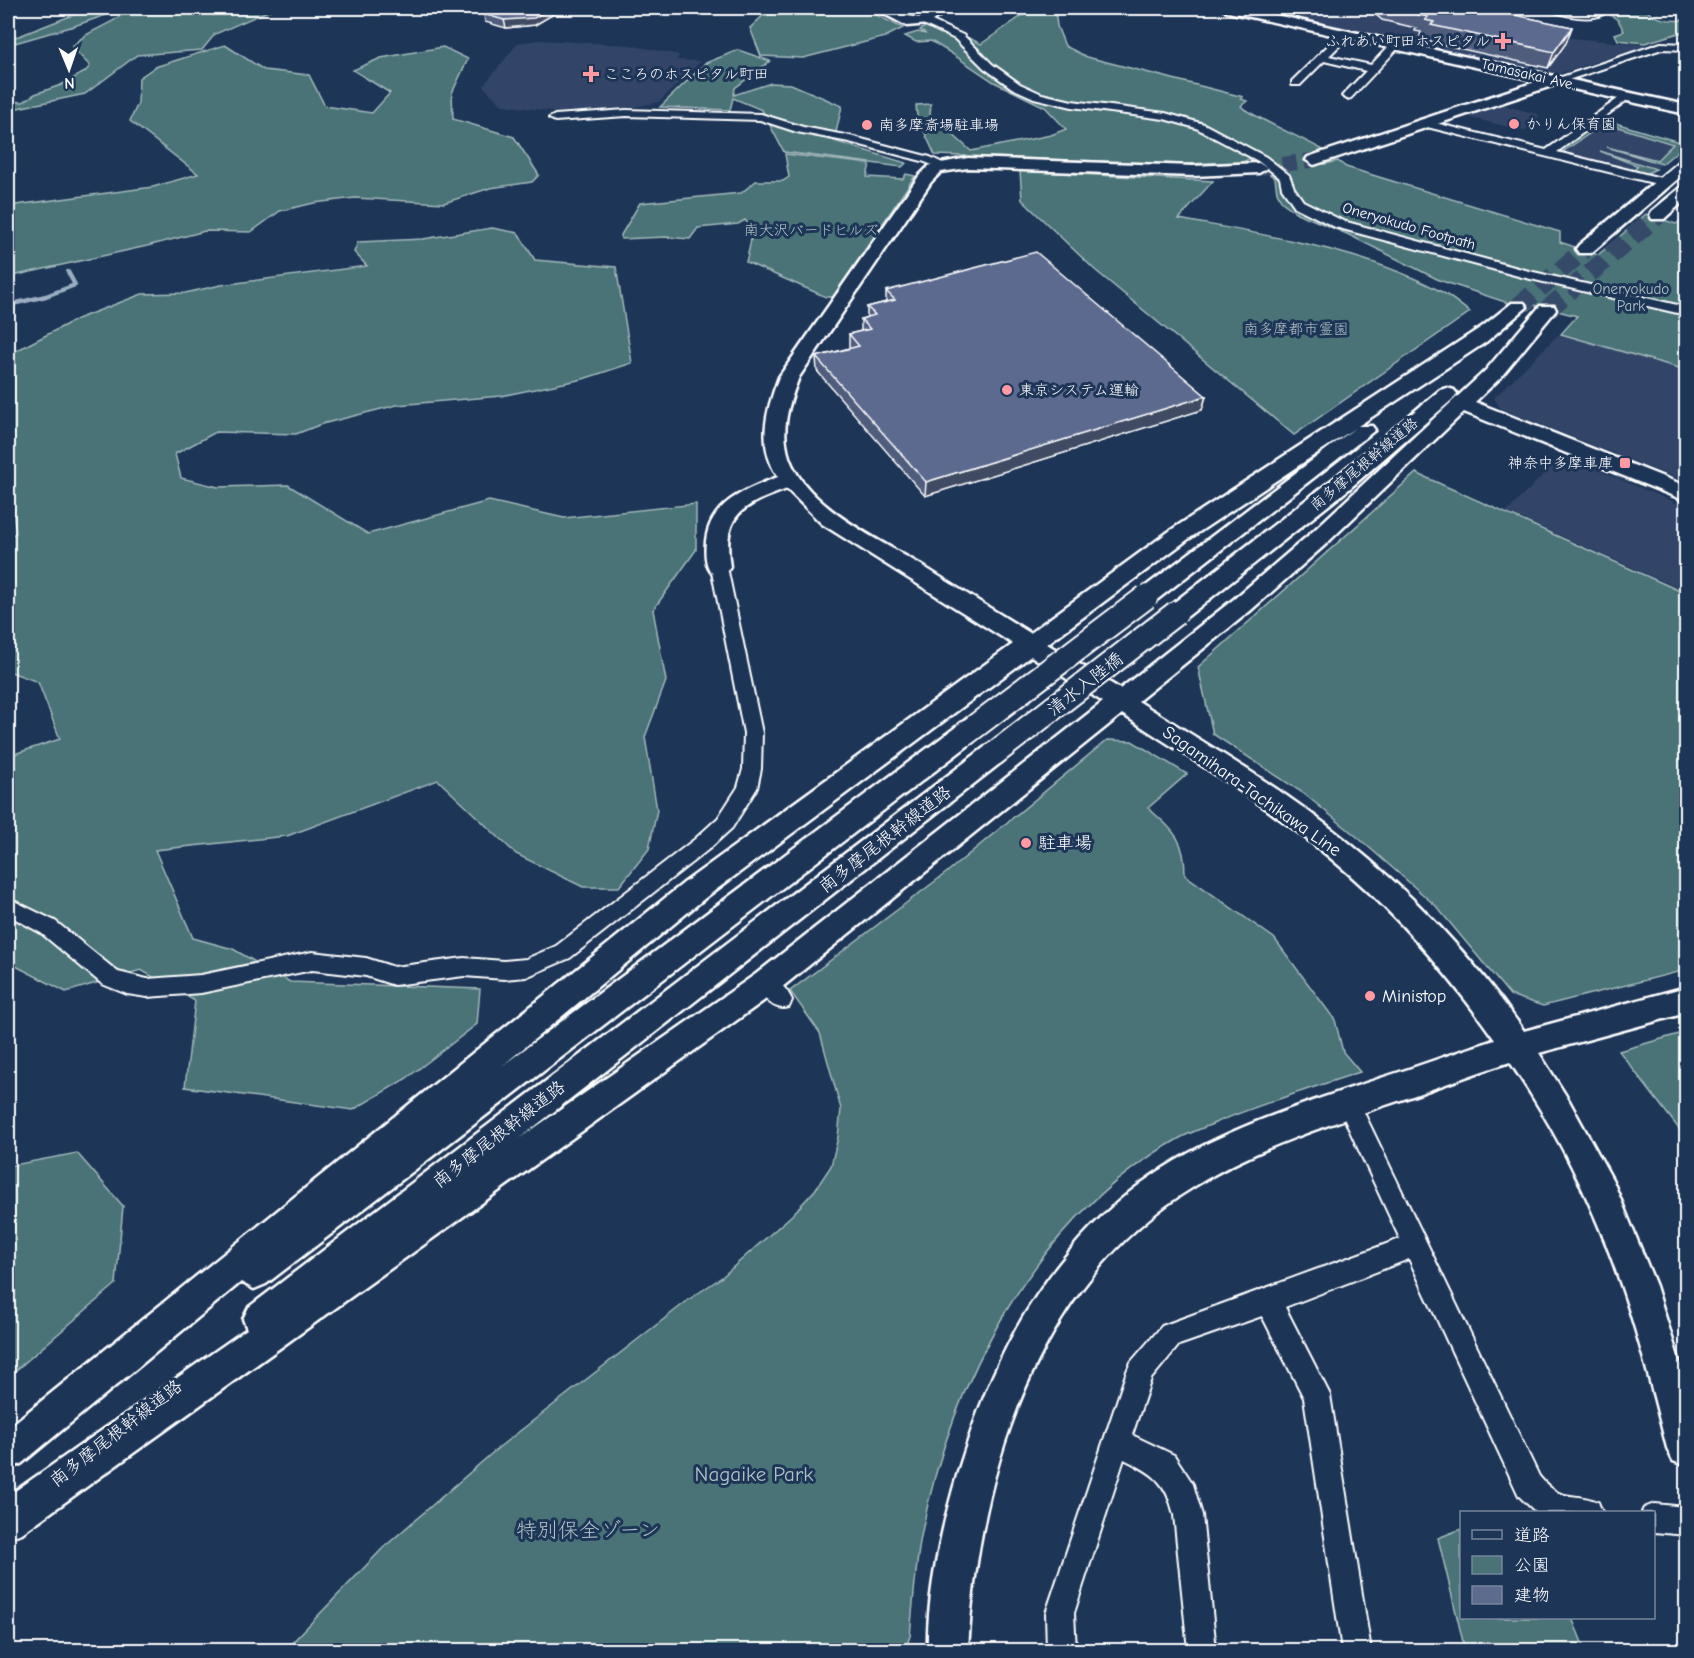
<svg xmlns="http://www.w3.org/2000/svg" width="1694" height="1658" font-family="'Comic Neue','Klee One',sans-serif">
<style>
.built{fill:#304568}
.green{fill:#4a7377;stroke:#a4b9bb;stroke-width:1.5}
.lines{fill:none;stroke-linecap:round;stroke-linejoin:round}
.stream{stroke:#9baec2;stroke-width:4.5}
.secondary-tunnel-far1{stroke:#344968;stroke-width:15;stroke-dasharray:15 8;stroke-linecap:butt}
.secondary-tunnel{stroke:#344968;stroke-width:19;stroke-dasharray:19 9;stroke-linecap:butt}
.street-casing{stroke:#fff;stroke-width:4}
.secondary-casing{stroke:#fff;stroke-width:5}
.street{fill:#1d3557;fill-rule:evenodd}
.secondary{fill:#1d3557;fill-rule:evenodd}
.secondary-bridge-casing{stroke:#fff;stroke-width:27;stroke-linecap:butt}
.secondary-bridge{stroke:#1d3557;stroke-width:23}
.wall{fill:#505c7b;stroke:#fff;stroke-width:1.5}
.shaded-wall{fill:#414b64;stroke:#fff;stroke-width:1.5}
.building{fill:#5d6b8f;stroke:#fff;stroke-width:1.5}
.poi-dot{fill:#ff9aa2;stroke:#1d3557;stroke-width:2}
.labels{text-anchor:middle;stroke-width:6;stroke-linejoin:round;paint-order:stroke}
.far-poi-label{font-size:15px;fill:#fff;stroke:#1d3557;text-anchor:start}
.far-street-label{font-size:15px;fill:#fff;stroke:#1d3557}
.far-park-label{font-size:15px;fill:#aec0c2;stroke:#1d3557}
.street-label{font-size:18px;fill:#fff;stroke:#1d3557}
.poi-label{font-size:18px;fill:#fff;stroke:#1d3557;text-anchor:start}
.near-park-label{font-size:21px;fill:#aec0c2;stroke:#1d3557}
</style>
<rect width="100%" height="100%" fill="#1d3557"/>
<filter id="ink" filterUnits="userSpaceOnUse"><feTurbulence type="fractalNoise" baseFrequency=".0167" numOctaves="2"/><feDisplacementMap in="SourceGraphic" scale="12" xChannelSelector="R" yChannelSelector="G"/><feConvolveMatrix kernelMatrix="1 2 1 2 8 2 1 2 1" color-interpolation-filters="sRGB"/></filter>
<g filter="url(#ink)">
<g class="built">
<path d="M1288 8H1435L1560 37 1648 45 1558 74H1552L1294 17 1300 10Z"/>
<path d="M539 40 629 45 679 55 677 60 701 61 659 102 635 107 554 115 551 111 502 105 483 86 518 43Z"/>
<path d="M1503 105 1540 115 1525 131 1468 117Z"/>
<path d="M1602 119 1686 144 1650 174 1561 154 1558 151Z"/>
<path d="M1558 335 1662 360 1686 369V482L1501 409 1494 398Z"/>
<path d="M1562 455 1686 507V578L1678 588 1507 512Z"/>
</g>
<g class="green">
<path d="M91 8H126L74 26 8 45V38L19 36Z"/>
<path d="M129 8H275L215 34 202 50 137 55 85 94 8 110V101L23 102 35 94 61 85 85 72 90 66 72 47C88 28 112 27 129 8Z"/>
<path d="M771 8H862L903 28 885 37 803 58 761 56 750 28Z"/>
<path d="M1033 8H1055L1057 26 1065 46 1087 57 1243 97 1241 99 1247 101 1241 106 1244 109C1270 125 1298 136 1325 151L1308 156 1306 159C1317 167 1326 164 1338 161L1346 167 1560 232V242L1598 255 1646 214 1676 224 1686 217V370L1561 334 1577 316 1534 305 1529 310 1439 280 1347 234 1297 213 1282 202 1277 192 1275 178 1249 159 1243 162 1183 164 935 155 917 116 916 105 931 104 930 114 971 151 1051 135 1066 129 1045 107 994 82 949 52 931 41 916 42 905 36 918 32 926 34 920 30 934 21 981 44Z"/>
<path d="M1610 8H1644C1654 19 1673 23 1686 19V31L1645 43 1618 40 1615 34 1624 31 1618 20 1609 14Z"/>
<path d="M225 45 264 70 309 75 325 106 372 113 390 93 353 70 381 58 443 47 468 59 452 93 453 119 514 137 539 175 532 182 490 188 444 203 355 198 314 203 280 211 251 232 205 231 147 246 8 277V206L153 187 198 174 130 121 138 103 139 78 155 67Z"/>
<path d="M738 50 770 61 735 88 734 95 771 83 791 84 842 106 834 141 906 163 902 167 784 152 762 110 733 98 730 110 660 107 706 63Z"/>
<path d="M1602 119 1686 144 1662 164 1607 147 1657 160 1673 144 1605 123 1564 151 1567 154 1634 170 1638 166 1600 151 1656 169 1645 174 1561 154 1558 151Z"/>
<path d="M785 154 870 164 867 177 903 179 906 174 915 176 833 297H826L746 262C749 248 756 232 745 220L738 224 698 228 690 239 666 237 621 239V235L640 203 741 193 756 181H783L789 177Z"/>
<path d="M1020 171 1213 181 1179 219C1265 235 1362 249 1440 291 1450 296 1460 305 1470 312L1294 435 1095 270 1022 200Z"/>
<path d="M492 228 518 233 535 260 616 267 632 363 583 379 501 396 397 405 322 424 296 434 216 432 175 454 181 478 218 487 288 485 368 534 489 501 564 518 696 504V550L653 610 666 681 645 737 657 810 649 849 619 887H583L516 854 438 780 287 836 155 850 193 938 233 949 290 982 480 989 477 1024 407 1078 353 1110 185 1087 195 1001 141 970 66 992 8 962V756L60 739 38 682 8 671V537L16 533 10 491 8 490V355L77 319 142 294 185 293 221 285 367 266 354 252 358 242 423 239Z"/>
<path d="M1416 473 1680 591 1686 583V970L1543 1006 1510 995 1436 906 1356 836 1303 793 1213 734 1198 667Z"/>
<path d="M1107 740 1132 741 1187 774 1148 808C1174 831 1185 839 1185 875L1274 938 1335 1020 1343 1052 1360 1072C1312 1088 1263 1103 1215 1123 1203 1128 1189 1133 1178 1139 1034 1219 949 1384 920 1542 915 1573 913 1605 910 1636L905 1650H285L383 1548 498 1448 691 1298 722 1277 792 1215 815 1190 831 1166 838 1137 841 1109 820 1033 790 991 946 873Z"/>
<path d="M1686 1032V1138L1619 1051Z"/>
<path d="M77 1153 123 1206 116 1284 8 1377V1166Z"/>
<path d="M1461 1529 1462 1618H1572L1585 1650H1465L1438 1538Z"/>
</g>
<g class="lines">
<path class="stream" d="M8 305 46 296 75 285 68 272"/>
<path class="secondary-tunnel-far1" d="M1259 168 1314 160"/>
<g class="secondary-tunnel">
<path d="M1518 307 1585 249"/>
<path d="M1547 310 1658 215"/>
</g>
<defs>
<g id="street">
<path d="M941 8H952L932 21 963 35 992 64 1020 84 1042 94 1072 101 1165 113 1204 124 1266 157 1289 175 1294 188 1303 201 1343 221 1529 271 1686 307V315L1522 277 1335 227 1295 207 1282 188 1280 178 1258 161 1196 128 1164 119 1072 107 1034 98 1012 88 984 68 955 39 921 23V19Z"/>
<path d="M1548 8 1595 11 1594 8H1604L1605 13C1593 22 1559 16 1548 8Z"/>
<path d="M1342 32 1351 34 1329 56 1371 65 1392 43 1401 45 1351 98 1347 99 1342 96 1366 71 1324 61 1300 85H1292V81Z"/>
<path d="M1661 43 1686 44V50L1662 49 1559 83 1555 84 1550 81Z"/>
<path d="M1626 93 1630 94V98L1557 152 1669 180V184L1665 186 1423 126 1421 124 1427 121 1546 150Z"/>
<path d="M626 110 761 114 803 127 850 136 930 157 949 166 943 169 922 161 849 142 797 132 760 120 626 116 555 121 549 118 555 115Z"/>
<path d="M719 562 725 563 727 567 762 733 761 769 757 788 732 828 709 849 570 958 526 977 504 979 464 976 394 985 366 976 312 970 201 993 147 997 127 994 102 984 41 933 8 915V898L55 921 118 972 147 979 201 975 312 952 366 958 394 967 464 958 504 961 526 959 556 946 695 839 718 818 738 787 743 769 744 733 711 567 713 563Z"/>
<path d="M766 974C777 978 787 989 792 1000L789 1007C773 1012 762 996 755 983L758 977Z"/>
<path d="M1348 1093 1356 1096 1539 1476C1562 1504 1570 1491 1598 1502L1602 1512H1536L1519 1496 1409 1259 1285 1307 1330 1395 1371 1650H1342L1304 1398 1262 1316 1179 1345 1151 1379 1132 1435 1174 1455 1193 1484 1202 1515 1216 1650H1188L1174 1515C1166 1481 1154 1474 1124 1459L1074 1613 1076 1650H1047L1046 1613 1127 1371 1131 1362 1162 1326 1400 1239 1337 1103 1340 1096Z"/>
<path d="M1654 1504 1686 1507V1535L1654 1532V1512H1642L1644 1508Z"/>
</g>
<g id="secondary">
<path d="M873 8C896 6 904 20 924 17L931 21 929 24 907 26Z"/>
<path d="M1221 8H1244L1686 105V114L1555 85 1314 165 1306 160 1308 157 1538 81 1228 12Z"/>
<path d="M968 158 1193 166 1259 163 1267 168 1259 173 1193 176 968 168 941 172 931 182 799 377C789 403 780 429 789 457 806 507 878 539 921 565 957 588 993 610 1030 633L1171 530 1483 326 1512 303H1524L1527 307 1486 342 1358 426H1372L1375 430 1154 602 1146 605 1138 602 1134 597 1138 592 1355 428 1187 540 1047 644 1120 689 1234 599 1310 534 1486 370 1540 306H1554L1556 310 1500 378 1475 402 1686 486V501L1464 412 1326 544 1250 611 1138 701C1207 745 1279 786 1343 838 1412 893 1474 958 1524 1031L1686 987V1013L1539 1053 1568 1099 1613 1181 1656 1286 1686 1383V1466L1673 1461 1667 1448C1648 1372 1628 1294 1597 1222 1574 1166 1544 1112 1510 1062 1468 1075 1428 1091 1386 1105 1320 1128 1254 1149 1195 1186 1035 1282 978 1475 968 1650H928C926 1588 947 1503 967 1444 1000 1341 1056 1246 1143 1182 1212 1132 1298 1106 1378 1079 1417 1067 1456 1052 1495 1040 1452 979 1404 922 1348 873 1279 812 1199 764 1122 714L776 992 22 1533 8 1538V1496L247 1329 243 1319 249 1307 985 747 994 744 1003 747 1007 754 1003 761 520 1138 756 974 1103 702 1031 656 705 898 502 1066 956 727 965 725 974 727 978 734 974 741 266 1284 254 1289 241 1282 21 1464 8 1469V1428L685 882 1013 644 822 524 787 489C741 506 722 514 730 567L727 572 719 574 711 572C705 564 705 551 706 541 710 502 747 489 778 477 757 445 766 410 779 377L919 176 930 165Z"/>
<path d="M1686 159V172L1591 253H1579L1576 249 1579 245 1680 161Z"/>
<path d="M1686 186V199L1664 219H1652L1650 215 1652 211 1680 188Z"/>
<path d="M1447 388 1454 390 1457 394 1454 398 1349 489 1184 619 1176 621 1168 619 1164 613 1168 607 1333 479 1440 390Z"/>
</g>
</defs>
<use href="#street" class="street-casing"/>
<use href="#secondary" class="secondary-casing"/>
<use href="#street" class="street"/>
<use href="#secondary" class="secondary"/>
<defs>
<g id="secondary-bridge">
<path d="M965 734 1146 597"/>
<path d="M994 754 1176 613"/>
</g>
</defs>
<use href="#secondary-bridge" class="secondary-bridge-casing"/>
<use href="#secondary-bridge" class="secondary-bridge"/>
</g>
<g class="wall">
<path d="M483 8H556L557 12 535 25 506 28 485 22Z"/>
<path d="M1368 8H1481L1572 27 1566 43 1548 68 1426 41 1427 38 1420 36 1421 32 1415 31 1416 28 1382 20Z"/>
<path d="M886 291 1206 396 1202 410 925 496 817 371 816 357 849 348V334L861 331V319L867 317V307L886 302Z"/>
</g>
<g class="shaded-wall">
<path d="M550 8H556L557 12 535 25 506 28 504 20Z"/>
<path d="M1572 27 1566 43 1548 68 1554 52Z"/>
<path d="M1206 396 1202 410 925 496 926 482Z"/>
</g>
<g class="building">
<path d="M483 8H550L534 18 504 20 483 14Z"/>
<path d="M1400 8H1481L1572 27 1554 52 1431 25 1434 22 1425 20 1428 17 1419 15 1422 12Z"/>
<path d="M1036 252 1206 396 926 482 816 357 859 346 849 334 870 329 861 319 875 315 867 307 895 300 886 291Z"/>
</g>
</g>
<g class="poi-dot">
<path d="M1500 32h6v6h6v6h-6v6h-6v-6h-6v-6h6z"/>
<path d="M588 65h6v6h6v6h-6v6h-6v-6h-6v-6h6z"/>
<circle cx="1514" cy="124" r="6"/>
<circle cx="867" cy="125" r="6"/>
<circle cx="1007" cy="390" r="6"/>
<rect x="1619" y="457" width="12" height="12" rx="3"/>
<circle cx="1026" cy="843" r="6"/>
<circle cx="1370" cy="996" r="6"/>
</g>
<g class="labels">
<g class="far-poi-label">
<text x="1490" y="46" text-anchor="end">ふれあい町田ホスピタル</text>
<text x="604" y="79">こころのホスピタル町田</text>
<text x="1526" y="129">かりん保育園</text>
<text x="879" y="130">南多摩斎場駐車場</text>
<text x="1019" y="395">東京システム運輸</text>
<text x="1613" y="468" text-anchor="end">神奈中多摩車庫</text>
</g>
<g class="far-street-label">
<text transform="translate(1528 74) rotate(13)" y="5">Tamasakai Ave.</text>
<text transform="translate(1409 226) rotate(16)" y="5">Oneryokudo Footpath</text>
<text transform="translate(1364 464) rotate(-40)" y="5">南多摩尾根幹線道路</text>
</g>
<g class="far-park-label">
<text x="811" y="235">南大沢バードヒルズ</text>
<text x="1631" y="294">Oneryokudo<tspan x="1631" dy="17">Park</tspan></text>
<text x="1296" y="334">南多摩都市霊園</text>
</g>
<g class="street-label">
<text transform="translate(1085 684) rotate(-38)" y="6">清水入陸橋</text>
<text transform="translate(1252 791) rotate(35)" y="6">Sagamihara-Tachikawa Line</text>
<text transform="translate(885 839) rotate(-38)" y="6">南多摩尾根幹線道路</text>
<text transform="translate(499 1134) rotate(-38)" y="6">南多摩尾根幹線道路</text>
<text transform="translate(116 1433) rotate(-38)" y="6">南多摩尾根幹線道路</text>
</g>
<g class="poi-label">
<text x="1038" y="849">駐車場</text>
<text x="1382" y="1002">Ministop</text>
</g>
<g class="near-park-label">
<text x="754" y="1481">Nagaike Park</text>
<text x="588" y="1537">特別保全ゾーン</text>
</g>
</g>
<rect width="1694" height="1658" fill="none" stroke="#1d3557" stroke-width="30"/>
<rect x="15" y="15" width="1664" height="1628" fill="none" stroke="#fff" stroke-width="2" filter="url(#ink)"/>
<rect x="1460" y="1511" width="195" height="108" fill="#1d3557" stroke="#77869a" stroke-width="1.5"/>
<rect x="1472" y="1530" width="30" height="9" fill="#1d3557" stroke="#77869a" stroke-width="1.5"/>
<text x="1514" y="1541" font-size="18" fill="#ffffff">道路</text>
<rect x="1472" y="1556" width="30" height="18" fill="#4a7377" stroke="#77869a" stroke-width="1.5"/>
<text x="1514" y="1571" font-size="18" fill="#ffffff">公園</text>
<rect x="1472" y="1586" width="30" height="18" fill="#5d6b8f" stroke="#77869a" stroke-width="1.5"/>
<text x="1514" y="1601" font-size="18" fill="#ffffff">建物</text>
<g transform="translate(69 69) rotate(178)" stroke="#1d3557" stroke-width="4.5" paint-order="stroke">
<path d="M0-4.5L10 22L0 15L-10 22Z" fill="#ffffff"/>
<text y="-9" font-size="16" font-weight="bold" text-anchor="middle" fill="#ffffff">N</text>
</g>
</svg>
